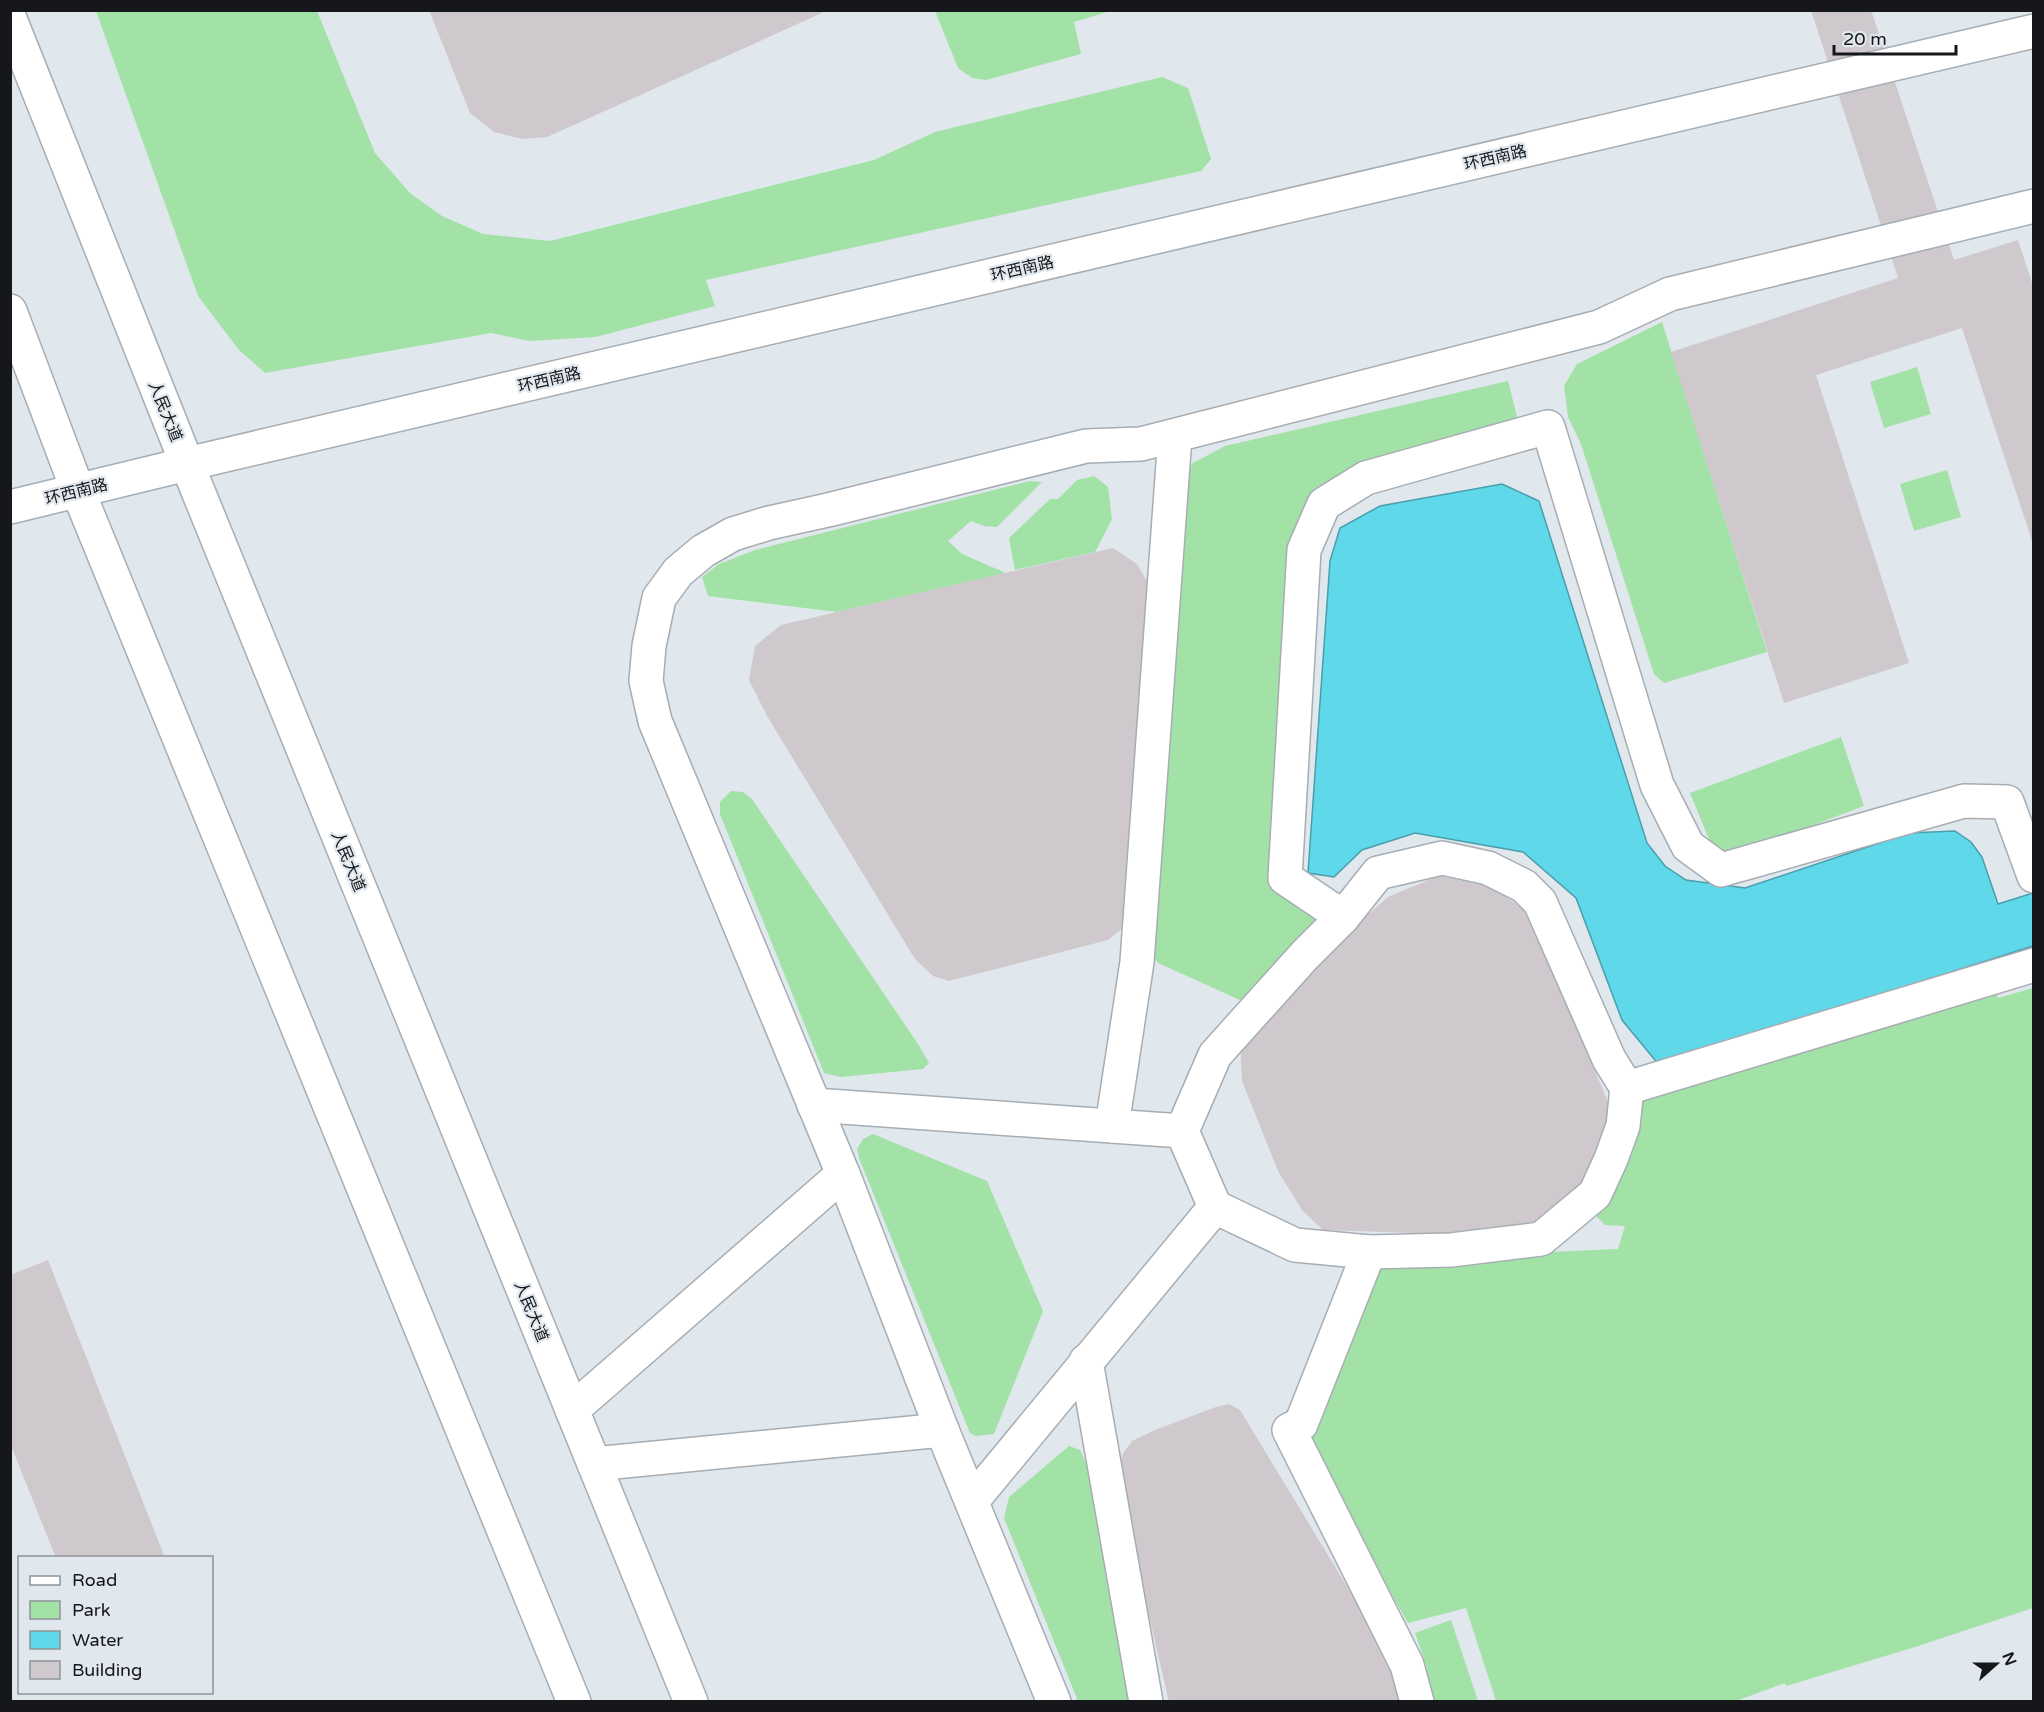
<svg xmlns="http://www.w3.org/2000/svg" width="2044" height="1712" font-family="'Varela Round','Noto Sans SC',sans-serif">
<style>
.green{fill:#a3e2a6}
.water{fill:#5fd8ea;stroke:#499eac;stroke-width:1.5}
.building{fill:#cfc8cd}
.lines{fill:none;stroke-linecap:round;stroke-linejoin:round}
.minor-casing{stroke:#a6adb3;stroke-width:36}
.major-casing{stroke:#a6adb3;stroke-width:36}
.minor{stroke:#fff;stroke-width:33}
.major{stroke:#fff;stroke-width:33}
.labels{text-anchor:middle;stroke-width:4.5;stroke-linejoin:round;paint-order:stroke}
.street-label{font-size:16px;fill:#15171a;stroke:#e0e7ed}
</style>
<rect width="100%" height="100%" fill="#e0e7ed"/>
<g class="green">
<path d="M96 11H317L375 153 410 193 442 216 483 234 550 241 874 160 935 132 1162 77 1188 88 1211 159 1201 171 706 280 715 306 595 337 529 341 491 333 265 373 239 350 198 296Z"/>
<path d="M935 11H1110L1074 22 1081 54 986 80 972 78 958 68Z"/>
<path d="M1662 322 1767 652 1664 683 1654 674 1581 444 1568 417 1564 386 1577 364Z"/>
<path d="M1917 367 1931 414 1884 428 1870 382Z"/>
<path d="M1508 381 1520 429 1315 501 1276 883 1287 900 1328 916 1253 1006 1158 963 1143 943 1179 481 1193 463 1225 446Z"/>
<path d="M1947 470 1961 517 1914 531 1900 484Z"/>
<path d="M1094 476 1108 487 1112 519 1095 552 1015 570 1009 538 1050 499H1058L1077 480Z"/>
<path d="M1030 481 1042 482 997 527 984 526 971 521 948 541 962 554 1006 573 837 612 708 596 702 577 719 564 755 550Z"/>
<path d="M1841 737 1864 806 1739 853H1720L1713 849 1690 793Z"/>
<path d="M731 791 743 792 752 799 918 1044 929 1063 923 1069 841 1077 824 1073 720 814V802Z"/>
<path d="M2033 988V1608L1915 1647 1786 1686 1785 1683 1736 1701H1496L1466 1608 1408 1623 1302 1439 1377 1260 1618 1249 1625 1226 1605 1225 1588 1208 1632 1105 1996 992 1998 998Z"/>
<path d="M873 1134 987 1181 1043 1311 994 1434 976 1436 970 1433 859 1158 857 1149 863 1139Z"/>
<path d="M1069 1446 1080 1450 1093 1478 1131 1701H1078L1004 1518 1009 1497Z"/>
<path d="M1451 1620 1478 1701H1424L1427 1668 1415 1633Z"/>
</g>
<path class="water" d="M1502 484 1539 501 1647 843 1665 866 1686 880 1745 888 1909 833 1955 831 1971 842 1982 857 1998 904 2033 893V946L1659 1065 1622 1020 1576 898 1523 852 1415 833 1362 850 1334 877 1308 873 1330 561 1340 528 1380 506Z"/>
<g class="building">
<path d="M429 10H824L822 13 547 137 522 139 494 132 470 113Z"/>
<path d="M1811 10H1871L1954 260 2018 240 2034 289V547L1962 328 1816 375 1909 663 1784 703 1671 352 1898 278Z"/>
<path d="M1113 548 1137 564 1152 590 1125 926 1108 940 949 981 933 976 915 959 767 716 749 680 755 646 781 625Z"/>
<path d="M1438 876 1492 887 1529 913 1613 1114 1599 1171 1547 1231 1501 1236 1323 1230 1302 1210 1278 1171 1242 1081 1240 1039 1276 996 1388 897Z"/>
<path d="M48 1260 165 1558H56L10 1443V1275Z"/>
<path d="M1229 1404 1240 1410 1408 1687V1702H1169L1117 1477 1118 1465 1124 1452 1132 1441 1155 1430 1216 1407Z"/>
</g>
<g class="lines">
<defs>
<g id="minor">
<path d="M10 507 187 464 2034 31"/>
<path d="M2034 876 2007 802 1964 801 1721 870 1688 846 1657 785 1548 427 1366 478 1324 504 1304 550 1285 878 1343 917 1378 873 1442 858 1488 868 1524 886 1540 902 1609 1059 1627 1088 2034 965"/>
<path d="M814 1105 1182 1131 1215 1207 972 1501"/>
<path d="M1112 1126 1137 962 1175 436"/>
<path d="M1182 1131 1215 1055 1305 955 1343 917"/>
<path d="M843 1174 942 1430"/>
<path d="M1215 1207 1295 1245 1369 1252"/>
<path d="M1086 1361 1146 1702"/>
<path d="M572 1410 843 1174 655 721 646 681 649 646 659 598 678 572 703 551 733 534 769 523 828 510 1086 446 1141 444 1599 327 1670 294 2034 206"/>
<path d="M594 1464 942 1430 1054 1702"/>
<path d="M1417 1702 1407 1665 1289 1430 1301 1424 1369 1252 1451 1250 1541 1239 1595 1194 1611 1159 1623 1126 1627 1088"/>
</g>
<g id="major">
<path d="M10 19 187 464 691 1702"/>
<path d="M10 311 78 491 574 1702"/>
</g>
</defs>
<use href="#minor" class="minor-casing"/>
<use href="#major" class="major-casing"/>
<use href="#minor" class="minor"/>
<use href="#major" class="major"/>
</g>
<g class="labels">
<g class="street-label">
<text transform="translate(1495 157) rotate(-13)" y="6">环西南路</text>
<text transform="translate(1022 268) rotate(-13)" y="6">环西南路</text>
<text transform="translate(549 379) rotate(-13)" y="6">环西南路</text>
<text transform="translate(166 411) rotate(68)" y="6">人民大道</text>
<text transform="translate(76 491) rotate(-14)" y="6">环西南路</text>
<text transform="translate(349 861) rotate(68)" y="6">人民大道</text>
<text transform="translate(532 1311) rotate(68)" y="6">人民大道</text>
</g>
</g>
<rect width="2044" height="1712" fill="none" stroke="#15171a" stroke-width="24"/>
<rect x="18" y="1556" width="195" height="138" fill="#e0e7ed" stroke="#8f9499" stroke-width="1.5"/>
<rect x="30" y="1576" width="30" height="9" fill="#ffffff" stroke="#8f9499" stroke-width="1.5"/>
<text x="72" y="1586" font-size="18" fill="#15171a">Road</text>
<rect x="30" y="1601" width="30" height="18" fill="#a3e2a6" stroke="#8f9499" stroke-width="1.5"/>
<text x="72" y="1616" font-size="18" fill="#15171a">Park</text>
<rect x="30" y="1631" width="30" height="18" fill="#5fd8ea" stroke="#8f9499" stroke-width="1.5"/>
<text x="72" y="1646" font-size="18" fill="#15171a">Water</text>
<rect x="30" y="1661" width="30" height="18" fill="#cfc8cd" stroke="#8f9499" stroke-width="1.5"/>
<text x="72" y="1676" font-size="18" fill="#15171a">Building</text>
<g transform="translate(1996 1664) rotate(69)" stroke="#e0e7ed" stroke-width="4.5" paint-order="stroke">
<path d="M0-4.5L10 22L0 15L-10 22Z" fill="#15171a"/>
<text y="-9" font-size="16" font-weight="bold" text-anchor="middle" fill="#15171a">N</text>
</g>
<path d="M1834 45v9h122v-9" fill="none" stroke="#15171a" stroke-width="3"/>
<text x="1843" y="45" font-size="18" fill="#15171a" stroke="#e0e7ed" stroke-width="4.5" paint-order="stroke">20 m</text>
</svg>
